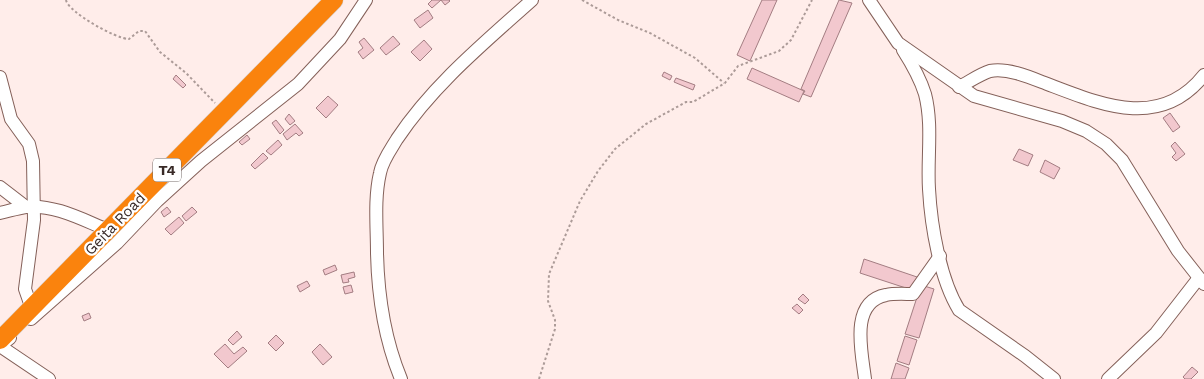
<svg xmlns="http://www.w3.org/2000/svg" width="1204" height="379" font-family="'Work Sans',sans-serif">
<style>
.building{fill:#f2c8ce;stroke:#a37d82}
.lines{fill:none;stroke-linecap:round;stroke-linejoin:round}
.minor-casing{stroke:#846059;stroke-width:14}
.highway-casing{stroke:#d3d0cf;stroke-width:19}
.path{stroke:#ac9b98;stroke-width:2;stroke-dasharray:2.5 2.5;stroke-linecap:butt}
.minor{stroke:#fff;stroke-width:12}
.highway{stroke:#fa830d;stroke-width:18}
.labels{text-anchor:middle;stroke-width:4.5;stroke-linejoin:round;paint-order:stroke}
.shield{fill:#fff;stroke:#746a68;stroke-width:1}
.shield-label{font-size:14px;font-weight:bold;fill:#392a27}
.street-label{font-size:15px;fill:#392a27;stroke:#fff}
</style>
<rect width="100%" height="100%" fill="#ffedea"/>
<g class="building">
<path d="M432 0H449L450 1 445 5 441 0 432 8 428 4Z"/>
<path d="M762 0H777L750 61 737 55Z"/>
<path d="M839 0 852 3 811 97 803 94 805 91 801 89Z"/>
<path d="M428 10 433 18 420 28 414 20Z"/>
<path d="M393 36 400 44 386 55 380 48Z"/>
<path d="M364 38 374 50 363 59 358 52 363 48 359 42Z"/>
<path d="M424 40 432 49 420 61 411 52Z"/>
<path d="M752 68 804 91 799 102 747 79Z"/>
<path d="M664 72 672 76 670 80 662 76Z"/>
<path d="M176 75 186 85 183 88 173 79Z"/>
<path d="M676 78 695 85 693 90 674 82Z"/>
<path d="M328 96 338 105 326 118 316 108Z"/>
<path d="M1170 113 1180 127 1173 132 1163 118Z"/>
<path d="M289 114 295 121 290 125 285 119Z"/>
<path d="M276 120 284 130 280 134 272 123Z"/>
<path d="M295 124 303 133 299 136 296 133 287 140 283 134Z"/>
<path d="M247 135 250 139 242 145 239 142Z"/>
<path d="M278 140 282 145 271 155 266 151Z"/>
<path d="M1175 142 1185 154 1176 161 1172 157 1176 153 1171 146Z"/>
<path d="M1019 149 1033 155 1028 166 1013 160Z"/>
<path d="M263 153 268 158 255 169 251 165Z"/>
<path d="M1045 160 1060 168 1054 179 1040 172Z"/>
<path d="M167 207 171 212 164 217 161 212Z"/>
<path d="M192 207 197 212 186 221 182 216Z"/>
<path d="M179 217 184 223 171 235 165 229Z"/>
<path d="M864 259 920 278 915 291 860 273Z"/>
<path d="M335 265 337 270 325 275 323 270Z"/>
<path d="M354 272 355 277 348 279 349 282 343 283 341 275Z"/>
<path d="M307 281 310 286 300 292 297 286Z"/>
<path d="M351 285 353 292 345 294 343 287Z"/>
<path d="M921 285 934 289 919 338 905 334Z"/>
<path d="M803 294 809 300 805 304 798 299Z"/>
<path d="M797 304 803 310 799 314 792 308Z"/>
<path d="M89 313 91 318 84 321 82 316Z"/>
<path d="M237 331 242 337 233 345 228 340Z"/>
<path d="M276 335 284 343 276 351 268 343Z"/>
<path d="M905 336 917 340 909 365 897 361Z"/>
<path d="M225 344 234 354 243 347 247 351 228 368 214 354Z"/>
<path d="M320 344 332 357 323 365 312 352Z"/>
<path d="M896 363 909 368 905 379H891Z"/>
<path d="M1192 367 1198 372 1191 379H1185L1183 377Z"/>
</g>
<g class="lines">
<defs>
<g id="minor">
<path d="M869 0 898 43 974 96 1062 121 1086 131 1106 144 1122 160 1178 251 1204 284"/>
<path d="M903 50C912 64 920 78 925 94 933 125 927 158 929 189 931 226 940 279 959 310L1025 356 1054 379"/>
<path d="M0 77 11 119 29 144 33 161 34 220 25 289 32 309"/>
<path d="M959 87C969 82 980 74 990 71 1007 68 1027 76 1042 82 1098 103 1159 132 1204 75"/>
<path d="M0 187 26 207"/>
<path d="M0 213C9 211 18 208 26 207 54 204 83 220 108 230"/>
<path d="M31 319 117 243 157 201 201 161 298 84 340 39 366 0"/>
<path d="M10 338 0 346 49 379"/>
<path d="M401 379C384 338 378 297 377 253 377 226 374 199 380 173 382 161 391 149 397 139 433 85 484 43 532 0"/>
<path d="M865 379C862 353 849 302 886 295 895 293 905 294 913 294L940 256"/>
<path d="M1108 379 1156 333 1198 279"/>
</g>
<path id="highway" d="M0 340 334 0"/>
</defs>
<use href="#minor" class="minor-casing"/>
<use href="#highway" class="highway-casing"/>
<g class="path">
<path d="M66 0C68 12 116 39 129 39L139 31H145L160 52 186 73 215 103"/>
<path d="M582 0 618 20 650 33 695 58 724 83"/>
<path d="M539 379 555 329V320L548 301 549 274 580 201 598 171 615 149 646 124 686 102H693L725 83 738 66 779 51 791 40 812 0"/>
</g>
<use href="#minor" class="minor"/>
<use href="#highway" class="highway"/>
</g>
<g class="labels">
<rect class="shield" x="153" y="158.5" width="28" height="23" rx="4"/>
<g class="shield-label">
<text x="167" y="175">T4</text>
</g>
<g class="street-label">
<text transform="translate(115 224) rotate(-46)" y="5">Geita Road</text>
</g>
</g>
</svg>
